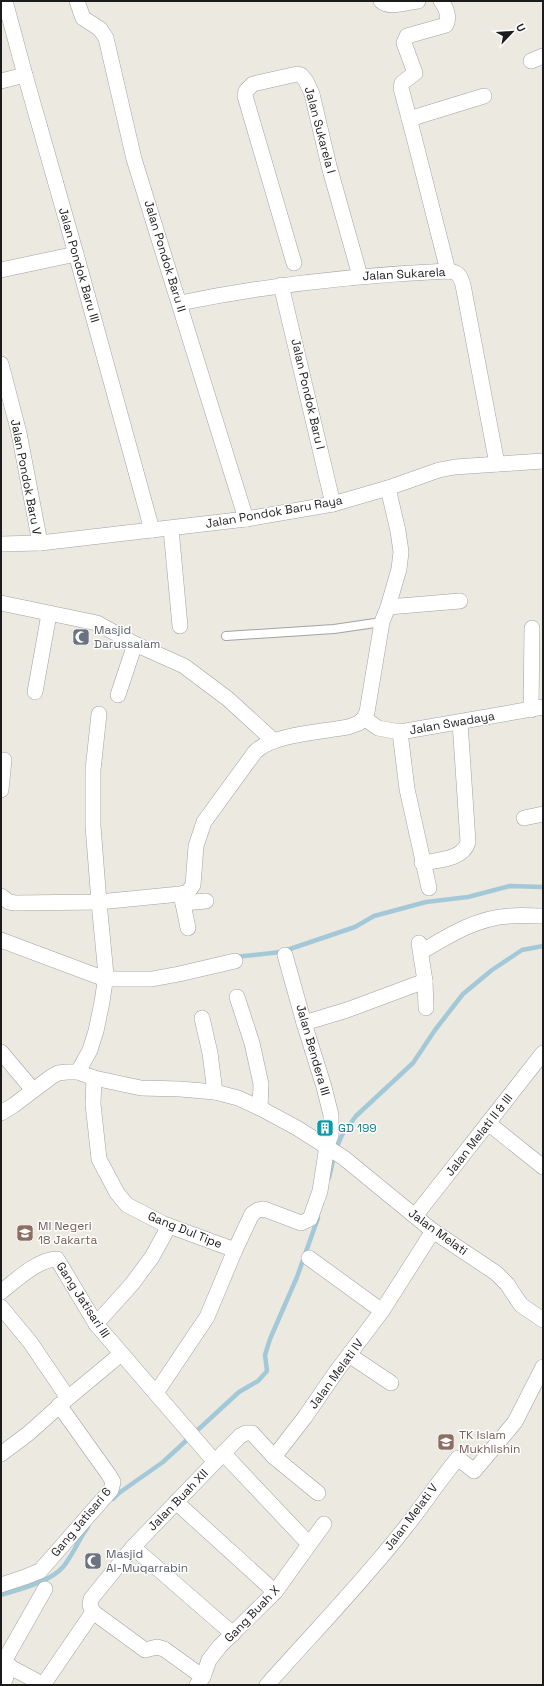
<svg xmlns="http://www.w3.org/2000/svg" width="544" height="1686" font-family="'Space Grotesk',sans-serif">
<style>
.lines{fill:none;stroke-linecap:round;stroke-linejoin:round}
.stream{stroke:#a3c9d8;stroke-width:4.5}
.lane-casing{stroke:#a2a2a2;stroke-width:10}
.street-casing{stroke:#a2a2a2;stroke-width:16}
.lane{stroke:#fff;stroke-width:8}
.street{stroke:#fff;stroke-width:15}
.labels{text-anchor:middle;stroke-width:3;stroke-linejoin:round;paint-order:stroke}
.street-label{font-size:12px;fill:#1b1b1b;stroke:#fff}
.worship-label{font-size:12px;fill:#5b616d;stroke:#fff;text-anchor:start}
.culture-label{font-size:12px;fill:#0d838f;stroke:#fff;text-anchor:start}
.education-label{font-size:12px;fill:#785e54;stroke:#fff;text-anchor:start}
</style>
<rect width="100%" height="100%" fill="#ece9e1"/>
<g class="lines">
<g class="stream">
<path d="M235 957 281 952 355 927 374 916 426 902 468 897 510 886 543 887"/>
<path d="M329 1178 335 1152 342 1135 356 1116 413 1063 435 1030 463 994 492 970 522 950 543 946"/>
<path d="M113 1499 119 1493 163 1462 239 1392 258 1381 267 1371 265 1355 270 1339 297 1277 318 1218"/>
<path d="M1 1595C20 1589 50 1582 63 1567 73 1555 79 1539 88 1527"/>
</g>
<defs>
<path id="lane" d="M226 636 334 629 382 622"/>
<g id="street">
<path d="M5 1 25 75 76 254 152 530"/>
<path d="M77 1 83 18 100 29 106 38 134 159 246 519"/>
<path d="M381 1C389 9 408 2 418 1"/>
<path d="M441 1C446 7 450 17 446 25L407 36 404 43 415 73 402 83 401 88 414 137 448 271"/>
<path d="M531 61 543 56"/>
<path d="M1 81 25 75"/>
<path d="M409 119 484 96"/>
<path d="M294 263 245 96 246 91 253 84 297 74 301 75 306 81 312 94 329 166 360 276"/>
<path d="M1 270 76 254"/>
<path d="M281 285 333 504"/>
<path d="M180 303C268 285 357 275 448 271 458 272 460 275 463 285L497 464"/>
<path d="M1 364 19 433 40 543"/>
<path d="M171 529 180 626"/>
<path d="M1 544 40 543 246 519 333 504 388 488 439 470 455 467 543 461"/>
<path d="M1 603 97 623 135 644 184 666 228 699 274 741"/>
<path d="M388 607 460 601"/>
<path d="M35 692 49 614"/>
<path d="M118 695 135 644"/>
<path d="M531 710 532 628"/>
<path d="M364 718 378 728 400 732 543 707"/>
<path d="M400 732 407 789 429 888"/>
<path d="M1 790 4 760"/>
<path d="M524 818 543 814"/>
<path d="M422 863C437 860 463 860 468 842L460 722"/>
<path d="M181 894 188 928"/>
<path d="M1 896 9 902 15 903 99 902 93 826V770L99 714"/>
<path d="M183 903 206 901"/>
<path d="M1 940 105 979H152L179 974 235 961"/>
<path d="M419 943 425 981 426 1008"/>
<path d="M421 952C448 936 476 918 509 916 520 915 532 916 543 916"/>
<path d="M237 997 252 1043 261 1084 260 1108"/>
<path d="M202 1018 210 1053 215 1092"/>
<path d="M304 1023 347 1010 425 981"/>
<path d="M1 1052 33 1090"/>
<path d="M78 1072 90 1050 96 1031 102 1002 106 975 99 902 180 894 188 892 193 885 196 846 204 822 255 752C273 734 322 732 348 727L359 723 364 718 367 712 382 622 388 607 399 569 401 552 398 531 388 488"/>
<path d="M94 1078 93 1104 99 1159 117 1193 127 1205 164 1224 235 1250"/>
<path d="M1 1113 14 1105 51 1077 58 1073 67 1072H78L94 1078 141 1088 180 1089 215 1092 238 1098 260 1108 297 1128 344 1158 433 1231 496 1273 507 1284 521 1305 543 1320"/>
<path d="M488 1123 543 1167"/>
<path d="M415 1216 543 1053"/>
<path d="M309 1258 382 1311"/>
<path d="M1 1292C15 1281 38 1259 57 1259L96 1324 215 1462"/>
<path d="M1 1307 30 1342 68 1398"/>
<path d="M96 1324 132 1284 152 1257 169 1226"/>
<path d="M349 1355 391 1383"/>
<path d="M156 1393 207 1317 235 1250 252 1214 258 1210 264 1209 301 1223 310 1219 320 1191 327 1146 331 1135V1115L324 1087 304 1023 285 955"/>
<path d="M223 1453 309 1544"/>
<path d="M1 1454 29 1433 68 1398 121 1354"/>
<path d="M274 1457 318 1493"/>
<path d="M176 1502 275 1592"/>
<path d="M133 1547 233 1634"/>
<path d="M1 1585 25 1577 40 1571 111 1490 113 1482 109 1475 59 1405"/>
<path d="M93 1612 145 1650 157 1647 164 1649 203 1677"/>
<path d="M1 1662 44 1685"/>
<path d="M3 1663 45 1589"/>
<path d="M3 1685 10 1666"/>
<path d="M43 1685 93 1612 90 1605 91 1599 133 1547 240 1436 246 1433H252L274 1457 305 1417 336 1372 382 1311 433 1231"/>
<path d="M197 1685 203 1677 209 1660 220 1646 275 1592 324 1524"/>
<path d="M267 1685C313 1633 362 1583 405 1528 423 1505 439 1481 458 1458L474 1471 515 1422 543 1367"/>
</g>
</defs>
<use href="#lane" class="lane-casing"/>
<use href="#street" class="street-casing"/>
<use href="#lane" class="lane"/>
<use href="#street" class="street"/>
</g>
<defs>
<symbol id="mosque-square" viewBox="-11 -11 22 22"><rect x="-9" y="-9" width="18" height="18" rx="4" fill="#6b7280" stroke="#fff"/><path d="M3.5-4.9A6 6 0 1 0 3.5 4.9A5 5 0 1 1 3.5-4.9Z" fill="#fff"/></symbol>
<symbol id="building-square" viewBox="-11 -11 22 22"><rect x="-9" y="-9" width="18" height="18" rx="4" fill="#0f9aa8" stroke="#fff"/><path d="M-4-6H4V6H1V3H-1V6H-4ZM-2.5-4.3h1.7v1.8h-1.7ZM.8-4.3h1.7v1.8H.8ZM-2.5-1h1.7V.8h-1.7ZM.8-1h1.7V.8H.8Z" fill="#fff"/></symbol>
<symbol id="school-square" viewBox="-11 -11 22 22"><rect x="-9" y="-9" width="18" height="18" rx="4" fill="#8d6e63" stroke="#fff"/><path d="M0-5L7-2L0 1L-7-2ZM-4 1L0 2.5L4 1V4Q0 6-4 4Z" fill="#fff"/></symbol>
</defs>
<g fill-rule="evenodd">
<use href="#mosque-square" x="71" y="627" width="20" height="20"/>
<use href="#building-square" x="315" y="1118" width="20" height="20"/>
<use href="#school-square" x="15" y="1223" width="20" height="20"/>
<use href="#school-square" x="436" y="1432" width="20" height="20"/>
<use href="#mosque-square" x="83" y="1551" width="20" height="20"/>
</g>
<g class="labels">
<g class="street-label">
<text transform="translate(320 130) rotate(75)" y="4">Jalan Sukarela I</text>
<text transform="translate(165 256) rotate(73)" y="4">Jalan Pondok Baru II</text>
<text transform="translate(79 265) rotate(74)" y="4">Jalan Pondok Baru III</text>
<text transform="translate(404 274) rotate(-3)" y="4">Jalan Sukarela</text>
<text transform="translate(308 394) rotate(77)" y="4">Jalan Pondok Baru I</text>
<text transform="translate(26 477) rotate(79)" y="4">Jalan Pondok Baru V</text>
<text transform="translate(274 512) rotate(-10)" y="4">Jalan Pondok Baru Raya</text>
<text transform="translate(452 723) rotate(-10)" y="4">Jalan Swadaya</text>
<text transform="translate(313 1050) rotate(74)" y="4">Jalan Bendera III</text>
<text transform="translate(479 1135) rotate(-52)" y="4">Jalan Melati II &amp; III</text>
<text transform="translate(185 1230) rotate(22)" y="4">Gang Dul Tipe</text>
<text transform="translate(438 1232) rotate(36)" y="4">Jalan Melati</text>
<text transform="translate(83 1300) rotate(57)" y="4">Gang Jatisari III</text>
<text transform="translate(336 1374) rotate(-54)" y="4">Jalan Melati IV</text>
<text transform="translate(178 1500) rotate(-46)" y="4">Jalan Buah XII</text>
<text transform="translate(411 1517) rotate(-53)" y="4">Jalan Melati V</text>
<text transform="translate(81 1522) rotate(-50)" y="4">Gang Jatisari 6</text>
<text transform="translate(252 1614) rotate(-46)" y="4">Gang Buah X</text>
</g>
<g class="worship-label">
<text x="94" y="634">Masjid<tspan x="94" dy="14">Darussalam</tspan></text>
<text x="106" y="1558">Masjid<tspan x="106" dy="14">Al-Muqarrabin</tspan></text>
</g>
<g class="culture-label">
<text x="338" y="1132">GD 199</text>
</g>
<g class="education-label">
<text x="38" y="1230">MI Negeri<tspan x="38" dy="14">18 Jakarta</tspan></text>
<text x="459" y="1439">TK Islam<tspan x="459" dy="14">Mukhlishin</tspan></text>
</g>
</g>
<rect width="544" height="1686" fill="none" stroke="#1b1b1b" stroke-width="4"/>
<g transform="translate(512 32) rotate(65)" stroke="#ffffff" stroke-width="3" paint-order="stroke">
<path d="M0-3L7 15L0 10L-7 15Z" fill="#1b1b1b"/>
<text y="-6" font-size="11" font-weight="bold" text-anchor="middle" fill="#1b1b1b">U</text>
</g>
</svg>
